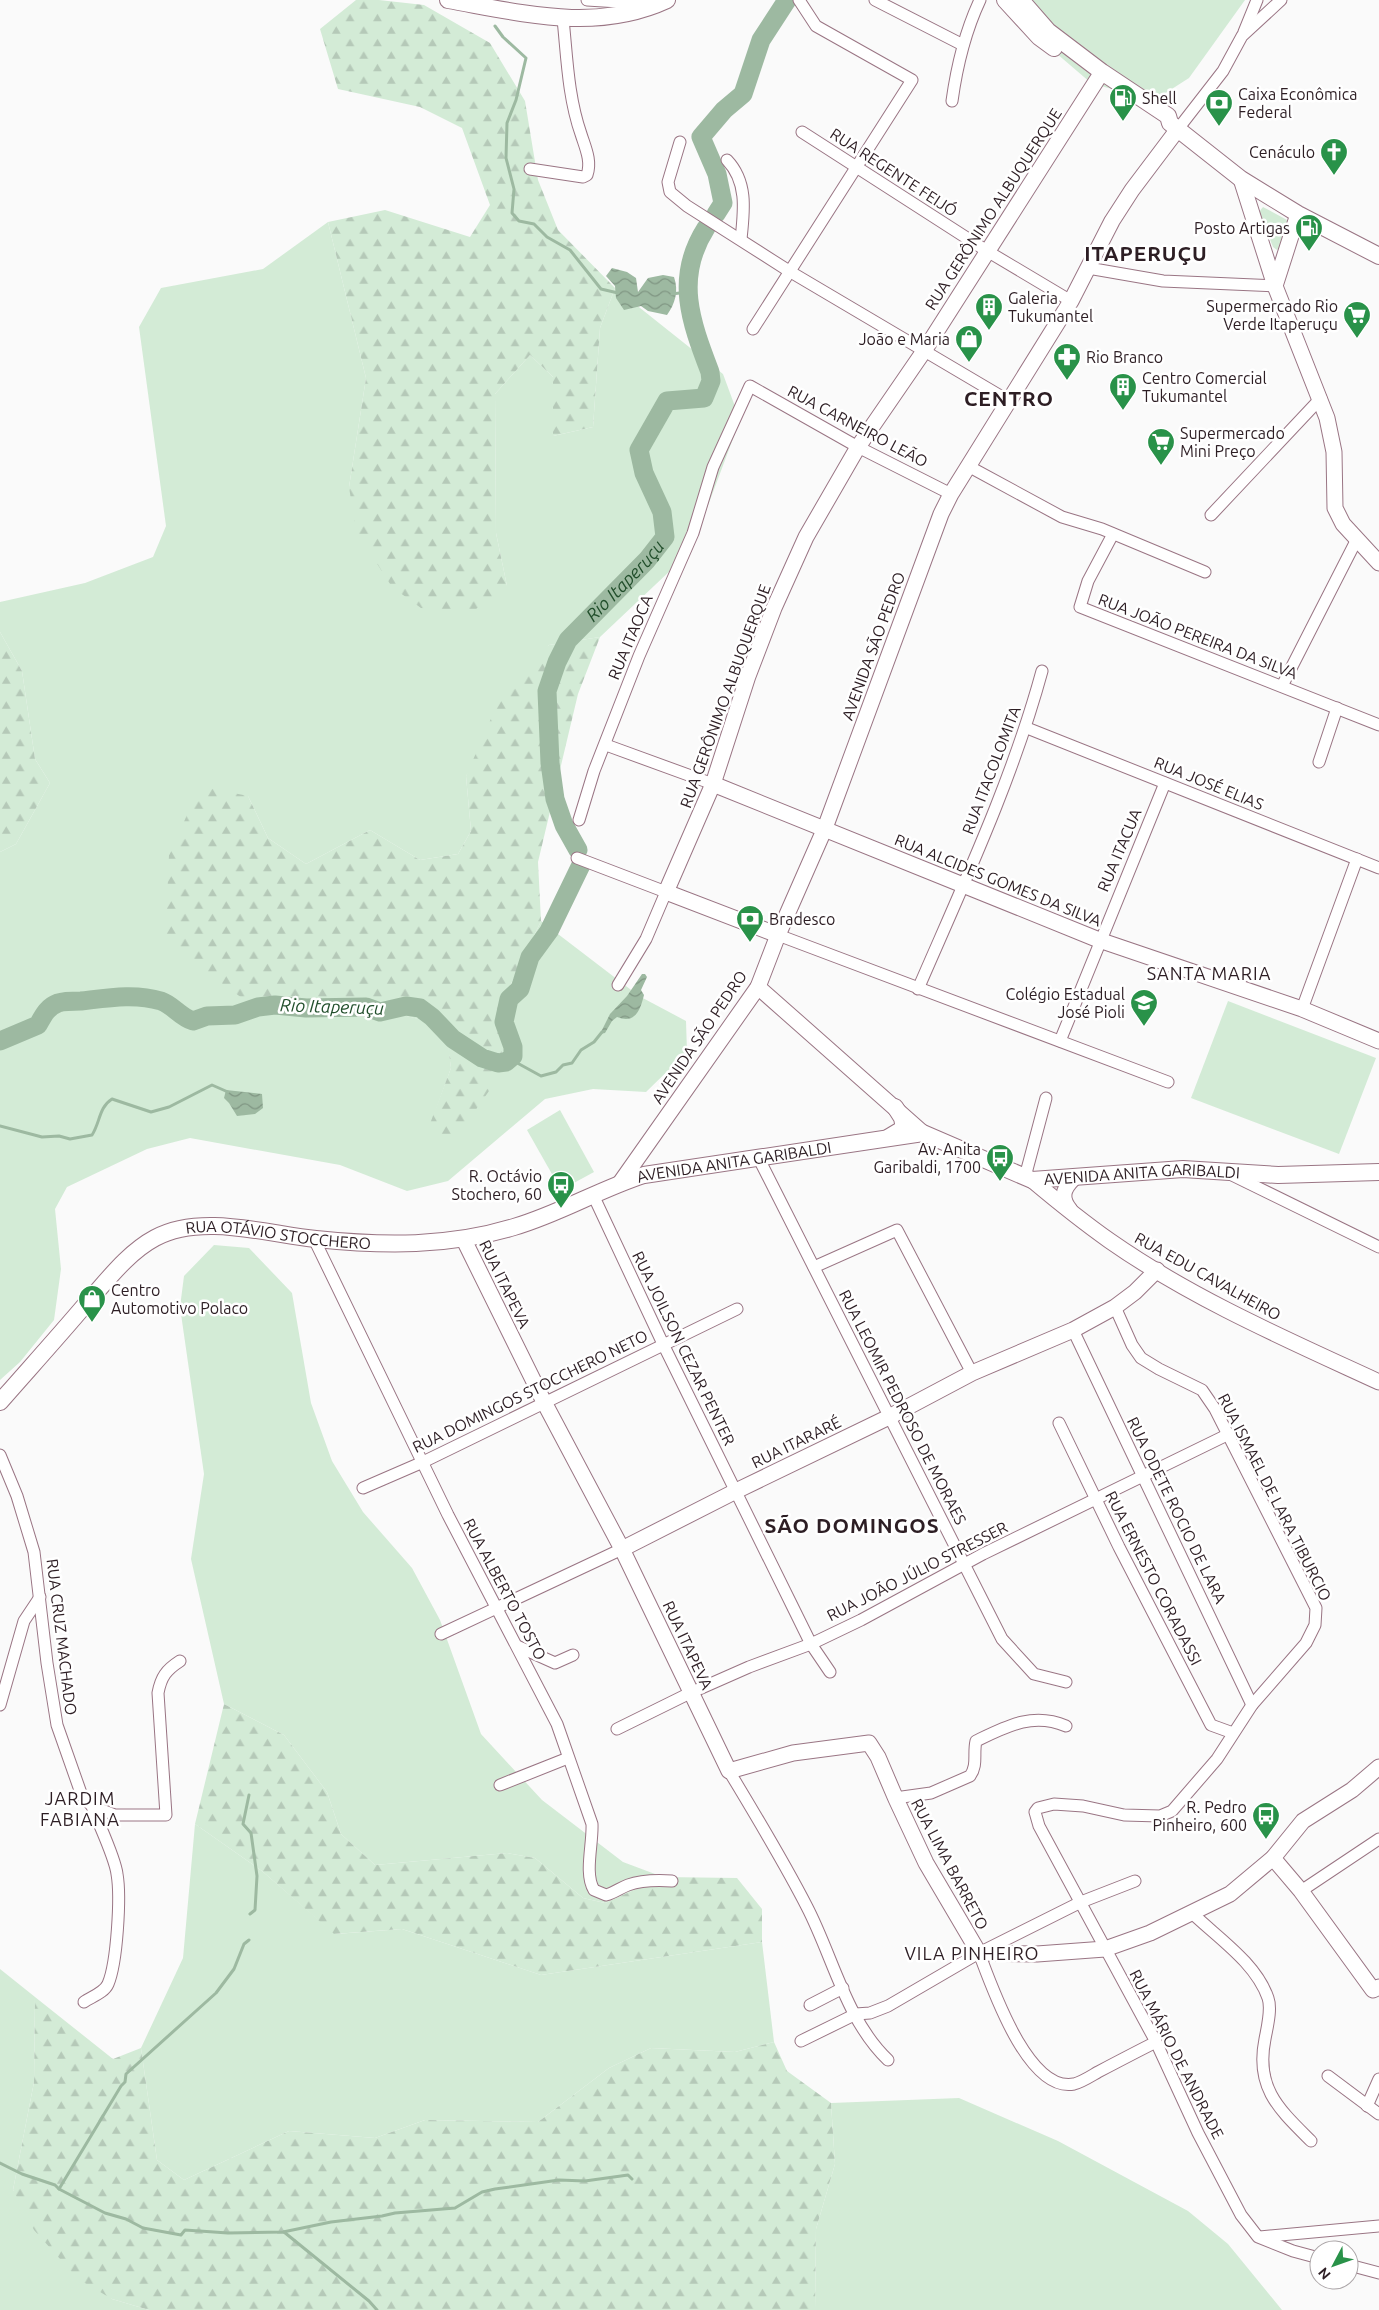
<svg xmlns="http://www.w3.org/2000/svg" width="1379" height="2310" font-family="Ubuntu,sans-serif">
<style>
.green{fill:#d3ebd6}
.forest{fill:url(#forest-firs)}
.water{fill:url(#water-waves)}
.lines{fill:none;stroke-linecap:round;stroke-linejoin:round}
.stream{stroke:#9db9a1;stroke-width:3}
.river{stroke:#9db9a1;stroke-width:19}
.minor-casing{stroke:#9a7584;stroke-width:13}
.tertiary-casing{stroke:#9a7584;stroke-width:17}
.secondary-casing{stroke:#9a7584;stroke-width:18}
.minor{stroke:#fff;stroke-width:11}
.tertiary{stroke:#fff;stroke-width:15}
.secondary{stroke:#fff;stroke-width:16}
.labels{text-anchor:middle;stroke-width:5;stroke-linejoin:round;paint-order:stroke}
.poi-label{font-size:16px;fill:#2d1e24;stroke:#fff;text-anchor:start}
.street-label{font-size:16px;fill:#2d1e24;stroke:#fff}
.water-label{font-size:18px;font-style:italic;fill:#214e2b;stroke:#fff}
.neighbourhood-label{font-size:18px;letter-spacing:1px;fill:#2d1e24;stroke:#fff}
.district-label{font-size:21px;font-weight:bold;letter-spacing:1px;fill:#2d1e24;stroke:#fff}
</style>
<defs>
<pattern id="forest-firs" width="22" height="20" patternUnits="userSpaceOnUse" patternTransform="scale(1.25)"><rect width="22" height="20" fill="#d3ebd6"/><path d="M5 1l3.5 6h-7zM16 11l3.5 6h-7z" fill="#b5c9b8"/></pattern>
<pattern id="water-waves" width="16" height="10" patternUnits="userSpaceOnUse" patternTransform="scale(1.25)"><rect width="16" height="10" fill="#9db9a1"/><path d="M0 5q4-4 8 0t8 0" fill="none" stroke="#809683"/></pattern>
</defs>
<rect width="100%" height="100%" fill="#fafafa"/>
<g class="green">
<path d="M1005 0H1245L1189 78 1153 101 1091 83 1035 35Z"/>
<path d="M1263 207 1289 221 1281 246 1277 250 1273 247 1259 212Z"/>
<path d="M328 222 366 378 349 487 507 586 496 533 495 394 530 355 553 377V436L593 427 600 328 615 288 723 374 740 420 691 551 600 637 549 645 466 776 471 831 458 854 420 860 370 830 306 864 268 838 248 796 278 1013 356 1003 446 1026 451 1068 426 1137 503 1071 510 986 541 921 639 996 686 1021 687 1052 646 1092 593 1089 545 1099 448 1181 407 1191 340 1165 190 1138 147 1149 67 1187 55 1209 61 1269 54 1320 20 1362 0 1380V852L16 844 50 783 35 759 22 671 0 632V602L85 583 153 557 166 526 139 327 161 288 263 269Z"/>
<path d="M1228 1001 1376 1058 1339 1154 1191 1098Z"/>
<path d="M560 1110 594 1172 561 1190 527 1130Z"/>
<path d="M214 1245 249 1248 292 1293 311 1403 332 1461 363 1512 412 1568 440 1620 481 1734 542 1800 623 1862 663 1877 605 1903 583 1898 535 1858 507 1853 375 1865 341 1834 327 1792 284 1735 224 1704 191 1559 204 1474 180 1307 184 1276Z"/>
<path d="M195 1824 262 1871 335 1934 402 1929 541 1975 762 1942 774 2042 735 2052 651 2048 609 2068 538 2122 425 2120 375 2138 289 2131 184 2180 157 2160 141 2048 183 1958Z"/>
<path d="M0 1969 35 1997 34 2082 13 2190 112 2299 149 2310H0Z"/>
<path d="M959 2098 1058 2141 1188 2211 1228 2244 1282 2310H815L816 2229 835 2164 831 2103Z"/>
</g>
<g class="forest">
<path d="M356 0H379L424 5 490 43 525 101 538 180 558 230 615 288 600 328 593 427 553 436V377L530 355 495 394 496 533 507 586 472 612 421 608 392 587 356 531 349 487 366 378 328 222 385 210 470 237 490 205 462 128 420 107 338 89 320 29Z"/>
<path d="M0 632 22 671 35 759 50 783 16 844 0 852Z"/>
<path d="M600 637 578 694 538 862 541 921 510 986 503 1071 456 1138 425 1137 451 1068 445 1026 356 1003 278 1013 253 1006 165 942 169 855 200 786 248 796 268 838 306 864 370 830 420 860 458 854 471 831 466 776 500 698 549 645Z"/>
<path d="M224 1704 284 1735 327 1792 341 1834 375 1865 507 1853 535 1858 583 1898 605 1903 663 1877 737 1878 762 1909V1942L541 1975 402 1929 334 1934 262 1871 195 1824Z"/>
<path d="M35 1997 113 2059 141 2048 157 2160 184 2180 289 2131 375 2138 425 2120 538 2122 609 2068 651 2048 735 2052 774 2042 787 2071 831 2103 835 2164 816 2229 815 2310H149L112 2299 78 2279 34 2230 13 2190 34 2082Z"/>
</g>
<g class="water">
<path d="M612 268 627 272 636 278 638 292 648 278 663 275 674 277C679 291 675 304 667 315L648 311 641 306 624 310 616 298 615 286 606 276Z"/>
<path d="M642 974H645L647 977 641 990 644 995C640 1011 635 1024 617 1017L612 1021 605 1033 600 1034 610 1014 627 996Z"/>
<path d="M226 1090 262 1094 263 1108 255 1114 237 1116 229 1103 224 1098Z"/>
</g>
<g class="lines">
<g class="stream">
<path d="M495 26 503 37 526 58 516 100 507 123 506 158 514 189 512 213 519 221 534 224 547 237 570 250 601 289 618 293"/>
<path d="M672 294 687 292"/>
<path d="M510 1059 541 1076 556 1072 563 1065 572 1063 581 1050 594 1042 602 1032"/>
<path d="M0 1126 42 1137 59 1136 70 1139 92 1135C100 1123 99 1107 112 1099L151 1112 169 1107 212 1085 228 1092"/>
<path d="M249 1795 243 1824 251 1833 257 1876 255 1910 250 1914"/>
<path d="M0 2163 22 2174 55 2185 59 2189 105 2213 126 2219 143 2228 181 2235 185 2230 228 2233 283 2232 331 2222 382 2216 395 2213 455 2208 482 2192 495 2189 559 2180 585 2181 628 2175 632 2179"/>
<path d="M59 2189 121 2086 125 2082 126 2074 216 1993 234 1969 244 1944 249 1940"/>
<path d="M284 2232 369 2301 377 2310"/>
</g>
<g class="river">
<path d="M716 214 723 203 717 174 701 137 724 110 743 94 761 40 787 0"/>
<path id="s1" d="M578 850 564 825 555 799 550 763 547 691 557 662 568 640 647 560 665 537 662 512 644 473 639 450 667 401 704 398 711 381 710 372C691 322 674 278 706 228"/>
<path d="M0 1041 38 1025C43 1016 47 1007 58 1003 64 1001 74 1001 81 1001 107 998 135 993 161 1001 173 1005 180 1017 193 1021L207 1016 235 1015 258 1007 275 1005 306 1008 366 1007 380 1012 406 1006 420 1008 432 1017 453 1039 482 1058 498 1063 506 1062 513 1056V1047L504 1022 509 999 520 989 530 957 549 931 581 865"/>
</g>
<defs>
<g id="minor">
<path d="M587 0 651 4"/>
<path d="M875 0 963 45"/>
<path d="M1244 32 1257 0"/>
<path d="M952 101C957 65 965 32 980 0"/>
<path d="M1178 129 1223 71 1242 36 1281 0"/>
<path d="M802 132 987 251 1071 301"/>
<path d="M680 142 668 182 670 192 687 206 789 271 1009 401"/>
<path d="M727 160C748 182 744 211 741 239"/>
<path d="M530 169 583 177 587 175C592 161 585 147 581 134 568 97 567 57 563 19"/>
<path d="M1088 268 1163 281 1275 286"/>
<path d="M753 329 912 80 816 26 799 0"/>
<path d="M968 466 1062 517 1102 529 1205 572"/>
<path d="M1211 515 1321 398"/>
<path d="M1113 534 1088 581 1080 607 1379 725"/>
<path d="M1282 686 1357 539"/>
<path d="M1027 728 1379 868"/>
<path d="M606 745 713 784"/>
<path d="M1319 762 1337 708"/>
<path d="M579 820 594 771 639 656 682 558 693 533 713 467 750 386 858 447 951 494"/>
<path d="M577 858 666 892 646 939 618 985"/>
<path d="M778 935 1168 1082"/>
<path d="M918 989C963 885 1012 781 1042 671"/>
<path d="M1302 1009 1357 859"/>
<path d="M1060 1041 1165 783"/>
<path d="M758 1157 1002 1639 1034 1674 1066 1682"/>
<path d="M1230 1174 1379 1247"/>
<path d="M1025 1177 1046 1098"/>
<path d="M594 1197 663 1344 811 1644 830 1672"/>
<path d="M314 1239 448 1515 557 1724 592 1824C593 1844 584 1874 594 1890L606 1895C614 1893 620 1888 628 1885 642 1880 657 1880 672 1881"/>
<path d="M814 1267 897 1230 972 1373"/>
<path d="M1115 1307 1132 1345 1141 1358 1159 1369 1202 1390 1215 1409 1316 1608 1315 1625 1306 1643 1252 1705 1217 1759 1172 1811 1160 1816 1124 1815 1083 1806 1054 1804 1038 1808 1035 1812 1039 1826 1156 2042 1198 2133 1241 2215 1258 2237 1293 2251 1319 2258"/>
<path d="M1073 1330 1252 1705"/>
<path d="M1059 1423 1119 1547 1211 1725 1233 1733"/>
<path d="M0 1455 17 1496 34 1552 47 1663 57 1725 82 1796 92 1806 115 1815H166L158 1693C161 1677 166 1670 180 1661"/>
<path d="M363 1488 423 1462 737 1309"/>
<path d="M441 1634 622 1549"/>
<path d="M517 1646 555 1663 573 1655"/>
<path d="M0 1705 24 1621 40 1597"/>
<path d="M617 1729 690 1693 749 1667 811 1644 861 1620 983 1554 1229 1434"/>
<path d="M729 1771C756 1816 783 1860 807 1907 833 1957 846 2020 888 2060"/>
<path d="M500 1785 568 1758"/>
<path d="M895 1798 931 1793 970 1776C978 1765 973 1754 976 1741 1007 1726 1033 1712 1066 1726"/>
<path d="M1301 1891 1379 1839"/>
<path d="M1192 1913C1218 1938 1256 1963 1268 1998 1272 2009 1267 2028 1265 2039 1255 2088 1279 2109 1311 2141"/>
<path d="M979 1953C992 1987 1028 2093 1074 2084 1082 2082 1091 2076 1098 2072 1117 2062 1136 2052 1156 2042"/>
<path d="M84 2002C91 1997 104 1993 108 1984 117 1963 121 1897 117 1874 115 1857 98 1823 92 1806"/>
<path d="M810 2005 843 1988"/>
<path d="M801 2041 856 2014 870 2013 888 2006 979 1953 1081 1902 1135 1881"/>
<path d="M1328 2076 1379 2114"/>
<path d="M1367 2106 1379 2079"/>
<path d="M1260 2237 1379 2226"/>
<path d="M1349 2265 1379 2273"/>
</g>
<g id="tertiary">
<path d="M1241 179 1275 286 1327 418 1334 452 1335 508 1343 524 1379 563"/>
<path d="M1275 286 1298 214"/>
<path d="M713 784 1099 940 1302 1009 1379 1041"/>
<path d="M778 935 666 892 713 784 748 676 774 608 806 537 858 447 924 351 1102 72"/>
<path d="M758 987 923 1133"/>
<path d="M1032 1180C1057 1201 1083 1222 1110 1241 1193 1299 1288 1340 1379 1382"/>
<path d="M620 1183 758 987 778 935 825 828 941 514 951 494 1071 301 1112 221 1132 190 1178 129"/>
<path d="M1070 1210C1060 1198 1063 1189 1073 1179"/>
<path d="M464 1240 544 1402 622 1549 729 1771 793 1753 869 1743 878 1757 896 1799 926 1863 979 1953 1037 1954 1105 1949 1150 1933 1230 1894 1273 1858 1303 1821 1352 1790 1379 1767"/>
<path d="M622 1549 736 1491 889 1417 972 1373 1073 1330 1115 1307 1135 1292 1157 1270"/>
<path d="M1273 1858 1301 1891 1373 1990 1379 1987"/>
</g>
<g id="secondary">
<path d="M448 0C522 13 596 33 667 0"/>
<path d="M1005 0 1039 37 1054 48"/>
<path d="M1021 0 1048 31 1102 72 1168 116 1170 123 1241 179 1298 214 1379 256"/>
<path d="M889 1137 904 1128 902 1118 895 1107"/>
<path id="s2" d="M0 1402C28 1370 57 1338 85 1305 106 1282 127 1253 155 1238 201 1213 267 1234 316 1239 383 1246 449 1247 514 1227 559 1214 600 1189 644 1175L923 1133 1032 1180 1183 1169 1278 1175 1379 1172"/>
</g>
</defs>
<use href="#minor" class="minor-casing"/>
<use href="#tertiary" class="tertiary-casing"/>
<use href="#secondary" class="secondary-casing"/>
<use href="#minor" class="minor"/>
<use href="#tertiary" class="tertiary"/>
<use href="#secondary" class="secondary"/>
</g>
<defs>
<symbol id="fuel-pin" viewBox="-11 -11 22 30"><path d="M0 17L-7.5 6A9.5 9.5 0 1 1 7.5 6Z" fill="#299249" stroke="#fff"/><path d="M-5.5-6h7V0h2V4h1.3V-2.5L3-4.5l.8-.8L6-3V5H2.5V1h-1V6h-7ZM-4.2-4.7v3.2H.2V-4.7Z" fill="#fff"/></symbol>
<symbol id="bank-pin" viewBox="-11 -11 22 30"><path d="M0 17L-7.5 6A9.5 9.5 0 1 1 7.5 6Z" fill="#299249" stroke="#fff"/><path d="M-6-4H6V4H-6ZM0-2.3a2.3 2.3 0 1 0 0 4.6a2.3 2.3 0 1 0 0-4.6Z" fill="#fff"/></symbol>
<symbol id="church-pin" viewBox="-11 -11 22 30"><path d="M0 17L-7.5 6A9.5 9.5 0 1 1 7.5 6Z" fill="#299249" stroke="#fff"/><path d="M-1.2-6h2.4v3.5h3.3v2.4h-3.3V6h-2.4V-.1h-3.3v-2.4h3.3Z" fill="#fff"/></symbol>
<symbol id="building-pin" viewBox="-11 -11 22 30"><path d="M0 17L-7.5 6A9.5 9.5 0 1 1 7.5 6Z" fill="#299249" stroke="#fff"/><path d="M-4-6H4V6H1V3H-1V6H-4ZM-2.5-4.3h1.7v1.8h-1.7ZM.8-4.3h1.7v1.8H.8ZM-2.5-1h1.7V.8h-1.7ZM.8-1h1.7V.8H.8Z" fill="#fff"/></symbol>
<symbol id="supermarket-pin" viewBox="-11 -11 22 30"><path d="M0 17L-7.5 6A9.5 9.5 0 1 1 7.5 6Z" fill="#299249" stroke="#fff"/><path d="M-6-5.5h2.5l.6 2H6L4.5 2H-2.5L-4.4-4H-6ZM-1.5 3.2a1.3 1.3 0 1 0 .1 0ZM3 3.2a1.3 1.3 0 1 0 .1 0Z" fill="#fff"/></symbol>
<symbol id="shop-pin" viewBox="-11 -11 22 30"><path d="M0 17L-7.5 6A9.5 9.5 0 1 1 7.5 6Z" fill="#299249" stroke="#fff"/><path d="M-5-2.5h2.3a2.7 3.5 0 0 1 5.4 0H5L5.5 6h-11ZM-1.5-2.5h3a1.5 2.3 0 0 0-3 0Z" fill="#fff"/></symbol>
<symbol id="pharmacy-pin" viewBox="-11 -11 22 30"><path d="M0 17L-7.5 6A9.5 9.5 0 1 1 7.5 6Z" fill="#299249" stroke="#fff"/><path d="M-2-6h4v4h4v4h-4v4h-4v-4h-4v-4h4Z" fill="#fff"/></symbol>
<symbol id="school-pin" viewBox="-11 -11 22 30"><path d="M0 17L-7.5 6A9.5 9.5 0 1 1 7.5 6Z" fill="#299249" stroke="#fff"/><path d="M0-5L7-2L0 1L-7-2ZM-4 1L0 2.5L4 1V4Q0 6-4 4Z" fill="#fff"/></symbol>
<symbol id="bus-pin" viewBox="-11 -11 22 30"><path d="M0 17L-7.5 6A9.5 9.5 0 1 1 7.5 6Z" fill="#299249" stroke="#fff"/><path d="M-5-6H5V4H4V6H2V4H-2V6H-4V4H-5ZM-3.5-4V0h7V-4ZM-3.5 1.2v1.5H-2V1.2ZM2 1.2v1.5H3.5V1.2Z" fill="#fff"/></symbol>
</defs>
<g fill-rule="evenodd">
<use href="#fuel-pin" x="1107" y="82" width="32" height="43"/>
<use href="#bank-pin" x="1203" y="87" width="32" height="43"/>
<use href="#church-pin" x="1318" y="136" width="32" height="43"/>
<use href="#fuel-pin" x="1293" y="212" width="32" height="43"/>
<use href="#building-pin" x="973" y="291" width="32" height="43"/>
<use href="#supermarket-pin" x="1341" y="299" width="32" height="43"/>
<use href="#shop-pin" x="953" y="323" width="32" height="43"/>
<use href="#pharmacy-pin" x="1051" y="341" width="32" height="43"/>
<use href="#building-pin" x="1107" y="371" width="32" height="43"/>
<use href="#supermarket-pin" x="1145" y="426" width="32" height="43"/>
<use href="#bank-pin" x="734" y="903" width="32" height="43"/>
<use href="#school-pin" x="1128" y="987" width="32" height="43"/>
<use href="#bus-pin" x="984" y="1142" width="32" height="43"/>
<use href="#bus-pin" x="545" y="1169" width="32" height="43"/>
<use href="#shop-pin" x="76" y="1283" width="32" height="43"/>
<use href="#bus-pin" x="1250" y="1800" width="32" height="43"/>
</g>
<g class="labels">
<g class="poi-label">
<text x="1238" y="100">Caixa Econômica<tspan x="1238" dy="18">Federal</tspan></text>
<text x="1142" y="104">Shell</text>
<text x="1315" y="158" text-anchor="end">Cenáculo</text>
<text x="1290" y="234" text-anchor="end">Posto Artigas</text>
<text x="1008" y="304">Galeria<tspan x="1008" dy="18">Tukumantel</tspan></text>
<text x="1338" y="312" text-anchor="end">Supermercado Rio<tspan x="1338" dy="18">Verde Itaperuçu</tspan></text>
<text x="950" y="345" text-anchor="end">João e Maria</text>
<text x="1086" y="363">Rio Branco</text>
<text x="1142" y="384">Centro Comercial<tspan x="1142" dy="18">Tukumantel</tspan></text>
<text x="1180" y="439">Supermercado<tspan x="1180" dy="18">Mini Preço</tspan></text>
<text x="769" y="925">Bradesco</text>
<text x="1125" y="1000" text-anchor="end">Colégio Estadual<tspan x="1125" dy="18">José Pioli</tspan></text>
<text x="981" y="1155" text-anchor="end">Av. Anita<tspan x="981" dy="18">Garibaldi, 1700</tspan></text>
<text x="542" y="1182" text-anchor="end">R. Octávio<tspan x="542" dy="18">Stochero, 60</tspan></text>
<text x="111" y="1296">Centro<tspan x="111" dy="18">Automotivo Polaco</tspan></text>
<text x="1247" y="1813" text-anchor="end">R. Pedro<tspan x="1247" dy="18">Pinheiro, 600</tspan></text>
</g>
<g class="street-label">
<text transform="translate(894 172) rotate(33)" y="6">RUA REGENTE FEIJÓ</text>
<text transform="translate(993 209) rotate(-57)" y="6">RUA GERÔNIMO ALBUQUERQUE</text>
<text transform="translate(858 426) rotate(28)" y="6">RUA CARNEIRO LEÃO</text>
<text transform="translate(1198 636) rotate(21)" y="6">RUA JOÃO PEREIRA DA SILVA</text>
<text transform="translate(630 637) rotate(-67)" y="6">RUA ITAOCA</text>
<text transform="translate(873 646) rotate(-70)" y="6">AVENIDA SÃO PEDRO</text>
<text transform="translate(725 696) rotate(-70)" y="6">RUA GERÔNIMO ALBUQUERQUE</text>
<text transform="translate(991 770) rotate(-69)" y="6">RUA ITACOLOMITA</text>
<text transform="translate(1209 783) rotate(22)" y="6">RUA JOSÉ ELIAS</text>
<text transform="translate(1119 850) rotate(-67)" y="6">RUA ITACUA</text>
<text transform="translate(998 880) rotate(22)" y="6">RUA ALCIDES GOMES DA SILVA</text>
<text transform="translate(699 1037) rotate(-56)" y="6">AVENIDA SÃO PEDRO</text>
<text dy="6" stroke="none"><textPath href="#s2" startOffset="821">AVENIDA ANITA GARIBALDI</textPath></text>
<text dy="6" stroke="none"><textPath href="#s2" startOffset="1241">AVENIDA ANITA GARIBALDI</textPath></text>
<text dy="6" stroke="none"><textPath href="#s2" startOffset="352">RUA OTÁVIO STOCCHERO</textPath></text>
<text transform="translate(1208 1276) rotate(29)" y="6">RUA EDU CAVALHEIRO</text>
<text transform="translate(505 1284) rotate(64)" y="6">RUA ITAPEVA</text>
<text transform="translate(684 1348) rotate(64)" y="6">RUA JOILSON CEZAR PENTER</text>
<text transform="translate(530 1391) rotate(-26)" y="6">RUA DOMINGOS STOCCHERO NETO</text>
<text transform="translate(903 1407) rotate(63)" y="6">RUA LEOMIR PEDROSO DE MORAES</text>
<text transform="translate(796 1442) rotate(-26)" y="6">RUA ITARARÉ</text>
<text transform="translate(1275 1497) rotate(63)" y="6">RUA ISMAEL DE LARA TIBURCIO</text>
<text transform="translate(1177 1510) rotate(64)" y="6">RUA ODETE ROCIO DE LARA</text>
<text transform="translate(917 1571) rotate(-27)" y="6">RUA JOÃO JÚLIO STRESSER</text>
<text transform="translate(1154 1578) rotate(63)" y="6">RUA ERNESTO CORADASSI</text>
<text transform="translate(505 1589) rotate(62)" y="6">RUA ALBERTO TOSTO</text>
<text transform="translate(62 1637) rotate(83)" y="6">RUA CRUZ MACHADO</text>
<text transform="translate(688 1645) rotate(65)" y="6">RUA ITAPEVA</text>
<text transform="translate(950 1864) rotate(62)" y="6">RUA LIMA BARRETO</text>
<text transform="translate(1177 2054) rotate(63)" y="6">RUA MÁRIO DE ANDRADE</text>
</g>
<g class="water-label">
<text dy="6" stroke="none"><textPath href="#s1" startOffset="302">Rio Itaperuçu</textPath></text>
<text transform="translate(332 1007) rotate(2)" y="6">Rio Itaperuçu</text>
</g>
<g class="neighbourhood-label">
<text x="1209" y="980">SANTA MARIA</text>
<text x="80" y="1805">JARDIM<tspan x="80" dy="21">FABIANA</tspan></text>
<text x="972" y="1960">VILA PINHEIRO</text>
</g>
<g class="district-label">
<text x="1146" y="261">ITAPERUÇU</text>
<text x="1009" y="406">CENTRO</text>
<text x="852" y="1533">SÃO DOMINGOS</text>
</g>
</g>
<g transform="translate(1334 2265) rotate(229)"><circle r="24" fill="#ffffff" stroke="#aba5a7"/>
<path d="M0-4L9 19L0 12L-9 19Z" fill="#299249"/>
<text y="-8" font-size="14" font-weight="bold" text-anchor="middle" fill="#2d1e24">N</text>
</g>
</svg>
